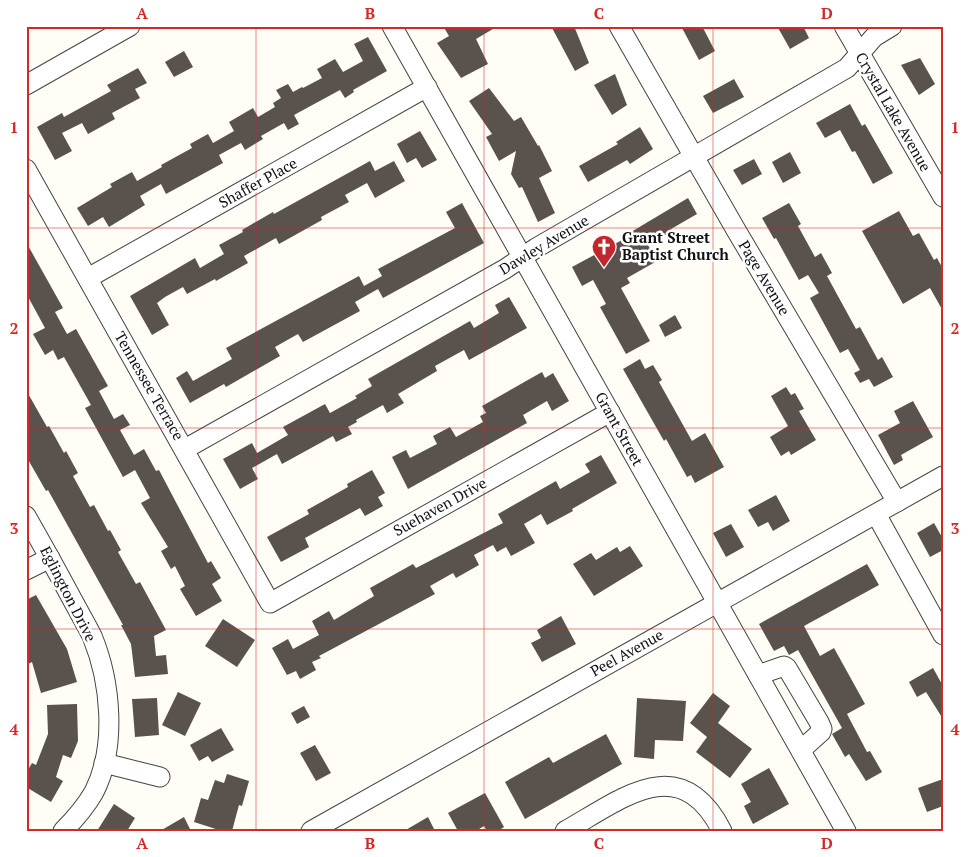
<svg xmlns="http://www.w3.org/2000/svg" width="969" height="857" font-family="'PT Serif',serif">
<style>
.building{fill:#5a524d}
.lines{fill:none;stroke-linecap:round;stroke-linejoin:round}
.minor-casing{stroke:#444;stroke-width:21}
.minor{stroke:#fff;stroke-width:19}
.grid{fill:none;stroke:#d62828;stroke-width:1;stroke-opacity:0.55}
.labels{text-anchor:middle;stroke-width:5;stroke-linejoin:round;paint-order:stroke}
.street-label{font-size:15px;fill:#111;stroke:#fff}
.poi-label{font-size:15px;font-weight:bold;fill:#111;stroke:#fff;text-anchor:start}
.neatline{fill:none;stroke:#d62828;stroke-width:2}
.grid-label{font-size:16px;text-anchor:middle;font-weight:bold;fill:#d62828}
</style>
<rect width="100%" height="100%" fill="#fffdf5"/>
<g class="building">
<path d="M443 26H498L476 39 488 64 461 78 437 43 449 36Z"/>
<path d="M551 26H574L589 63 575 71Z"/>
<path d="M681 26H702L715 51 699 60Z"/>
<path d="M777 26H803L809 38 790 49Z"/>
<path d="M368 37 387 71 353 90 354 92 345 98 340 90 294 115 299 124 288 130 284 123 261 136 263 139 245 150 241 143 219 155 223 163 166 194 161 184 140 196 145 205 109 227 103 217 88 226 77 208 112 187 110 184 132 172 137 181 162 167 161 165 192 148 190 144 208 134 213 143 234 131 229 122 253 108 258 117 275 107 273 103 281 98 276 90 288 84 293 92 302 87 303 88 322 78 317 69 335 59 343 72 363 61 354 44Z"/>
<path d="M184 51 193 67 174 77 165 62Z"/>
<path d="M920 58 935 84 919 95 901 65Z"/>
<path d="M138 68 147 83 135 89 140 98 112 113 115 119 88 134 82 123 62 133 72 151 55 160 37 127 62 113 64 117 111 91 107 85Z"/>
<path d="M615 74 627 105 612 115 594 85Z"/>
<path d="M734 79 744 97 713 113 703 96Z"/>
<path d="M489 88 514 121 521 117 538 146 539 145 552 171 539 178 555 213 538 222 522 187 519 188 511 174 516 151 499 161 486 137 492 134 469 101Z"/>
<path d="M850 104 862 126 865 124 893 173 873 184 855 151 852 152 840 130 825 138 816 123Z"/>
<path d="M640 127 653 149 630 164 627 160 588 182 579 166 618 144 616 142Z"/>
<path d="M420 131 437 160 422 168 416 158 407 163 397 144Z"/>
<path d="M790 152 801 173 783 183 772 162Z"/>
<path d="M754 159 762 174 742 185 733 170Z"/>
<path d="M370 161 375 171 394 161 405 181 375 198 367 183 345 195 349 202 321 217 322 220 279 244 276 238 244 256 248 263 216 281 215 279 187 294 183 287 165 297 157 303 169 325 152 335 130 296 195 258 200 268 224 254 219 245 243 232 242 230 273 212 274 214Z"/>
<path d="M688 198 697 214 671 229 673 231 648 245 657 261 627 278 630 283 621 288 650 341 626 354 600 307 606 304 593 280 582 286 572 267 622 240 621 238Z"/>
<path d="M462 203 484 243 383 298 378 289 355 302 360 311 303 342 298 334 275 347 280 356 226 387 224 384 190 403 176 378 187 371 193 381 232 359 226 348 359 276 364 286 382 276 378 269 455 228 446 212Z"/>
<path d="M789 203 801 224 798 226 815 257 821 253 832 273 827 276 856 329 860 327 878 360 882 357 893 377 874 387 869 379 860 383 854 373 860 370 848 349 840 353 810 298 819 293 808 275 799 280 776 238 774 239 762 218Z"/>
<path d="M899 211 913 236 919 233 934 260 937 258 943 269V311L930 288 903 304 862 231Z"/>
<path d="M26 242 63 308 55 312 67 334 76 329 108 386 99 391 114 419 123 414 130 425 120 430 134 455 144 449 156 471 159 470 208 563 211 561 221 578 212 584 222 601 196 616 180 589 185 586 175 566 171 569 161 551 168 547 141 503 150 498 135 470 123 477 85 408 91 405 64 357 58 360 53 350 45 355 33 334 45 328 26 293Z"/>
<path d="M509 297 527 328 469 360 464 350 435 366 437 371 398 394 404 403 387 413 383 405 356 420 357 422 348 427 352 434 336 442 333 436 282 464 277 454 252 468 258 479 240 489 223 459 252 443 257 453 288 435 283 427 325 404 330 413 357 398 355 396 372 386 368 379 470 321 474 328 499 313 495 305Z"/>
<path d="M675 315 682 328 665 337 659 325Z"/>
<path d="M640 359 645 369 653 365 662 380 659 382 692 441 705 433 724 467 695 483 691 475 687 477 666 439 664 441 623 369Z"/>
<path d="M542 372 545 378 553 373 569 401 552 411 547 401 523 415 527 423 408 489 392 457 406 450 410 458 437 444 433 436 450 427 456 437 483 422 480 416 486 413 482 406Z"/>
<path d="M786 387 791 395 795 393 804 409 799 411 816 440 791 455 789 451 781 456 770 437 788 426 771 396Z"/>
<path d="M26 390 47 427 49 426 64 453 66 451 78 473 73 476 90 507 94 505 108 531 110 530 121 550 118 552 136 584 140 582 166 630 154 636 156 656 166 655 168 674 135 677 131 644 121 625H123L48 490 46 491 26 456Z"/>
<path d="M913 401 933 437 901 455 903 460 894 465 878 435 900 423 894 411Z"/>
<path d="M601 455 617 483 572 509 573 511 547 525 541 514 524 524 535 543 511 556 506 547 497 552 493 545 474 555 479 565 456 578 453 573 430 586 435 594 319 656 321 658 312 662 316 670 300 679 296 671 287 675 272 648 288 639 293 649 319 635 312 621 329 611 334 620 374 596 370 588 413 564 416 568 503 523 498 514 556 481 560 489 590 472 585 464Z"/>
<path d="M372 470 385 493 378 497 383 506 365 516 360 508 305 538 309 547 281 562 267 537 309 514 307 510 348 487 347 484Z"/>
<path d="M776 495 790 521 773 531 768 522 758 527 748 510Z"/>
<path d="M934 523 943 539V550L930 557 917 533Z"/>
<path d="M731 524 744 547 726 557 713 533Z"/>
<path d="M630 546 643 566 594 596 573 564 591 553 596 560 617 547 620 552Z"/>
<path d="M867 564 879 585 804 626 820 656 834 648 865 704 847 714 867 752 870 751 882 772 866 781 849 754 845 757 832 734 842 728 798 650 789 655 784 646 774 651 759 624Z"/>
<path d="M36 595 67 649 77 682 41 693 32 662 26 665V600Z"/>
<path d="M561 616 576 644 542 662 531 643 541 638 537 630Z"/>
<path d="M223 619 255 640 237 667 205 646Z"/>
<path d="M933 668 943 686V719L926 692 917 697 909 682Z"/>
<path d="M178 692 201 703 185 736 162 725Z"/>
<path d="M713 693 730 706 718 723 752 749 730 778 696 752 707 737 690 723Z"/>
<path d="M157 698 159 735 135 737 132 699Z"/>
<path d="M637 698 686 701 683 741 655 740 654 759 634 757Z"/>
<path d="M77 704 78 741 71 758 63 755 56 777 63 781 51 802 26 787V773L32 763 36 765 48 734 47 705Z"/>
<path d="M304 706 310 717 297 724 291 713Z"/>
<path d="M221 728 234 750 212 762 208 756 199 761 190 745Z"/>
<path d="M606 734 622 764 525 819 505 782 549 757 553 763Z"/>
<path d="M315 745 331 773 316 781 300 753Z"/>
<path d="M769 768 789 804 753 824 744 806 751 802 741 784Z"/>
<path d="M227 774 249 781 242 806 239 805 232 831H222L194 822 201 798 208 800 215 780 224 783Z"/>
<path d="M943 779V806L927 812 918 788Z"/>
<path d="M485 793 504 827 498 831H487L484 826 476 831H458L448 813Z"/>
<path d="M114 804 135 818 127 831H97Z"/>
<path d="M184 817 191 831H160Z"/>
<path d="M428 817 435 831H404Z"/>
</g>
<g class="lines">
<defs>
<g id="minor">
<path d="M392 26 846 831"/>
<path d="M619 26 736 230 897 502"/>
<path d="M844 26 943 197"/>
<path d="M26 85 130 26"/>
<path d="M26 169 270 603 610 412"/>
<path d="M88 278 427 87"/>
<path d="M185 449 505 269 536 248 847 68 874 37 892 26"/>
<path d="M876 514 943 635"/>
<path d="M26 516C42 544 57 571 72 599 79 612 86 624 92 636 111 682 117 747 94 792 86 806 75 819 63 831"/>
<path d="M26 570 50 558"/>
<path d="M758 675 784 666 787 668 819 722 822 729 821 732 801 750"/>
<path d="M104 763 160 777"/>
<path d="M311 831 943 476"/>
<path d="M565 831C622 799 680 749 722 831"/>
</g>
</defs>
<use href="#minor" class="minor-casing"/>
<use href="#minor" class="minor"/>
</g>
<path class="grid" d="M256 26V831M484 26V831M713 26V831M26 228H943M26 428H943M26 629H943"/>
<defs>
<symbol id="church-pin" viewBox="-11 -11 22 30"><path d="M0 17L-7.5 6A9.5 9.5 0 1 1 7.5 6Z" fill="#c4262e" stroke="#fff"/><path d="M-1.2-6h2.4v3.5h3.3v2.4h-3.3V6h-2.4V-.1h-3.3v-2.4h3.3Z" fill="#fff"/></symbol>
</defs>
<g fill-rule="evenodd">
<use href="#church-pin" x="590" y="233" width="28" height="38"/>
</g>
<g class="labels">
<g class="street-label">
<text transform="translate(893 112) rotate(60)" y="5">Crystal Lake Avenue</text>
<text transform="translate(258 183) rotate(-29)" y="5">Shaffer Place</text>
<text transform="translate(544 245) rotate(-31)" y="5">Dawley Avenue</text>
<text transform="translate(764 278) rotate(59)" y="5">Page Avenue</text>
<text transform="translate(149 386) rotate(60)" y="5">Tennessee Terrace</text>
<text transform="translate(619 429) rotate(61)" y="5">Grant Street</text>
<text transform="translate(440 507) rotate(-29)" y="5">Suehaven Drive</text>
<text transform="translate(68 594) rotate(63)" y="5">Eglington Drive</text>
<text transform="translate(627 653) rotate(-29)" y="5">Peel Avenue</text>
</g>
<g class="poi-label">
<text x="622" y="243">Grant Street<tspan x="622" dy="17">Baptist Church</tspan></text>
</g>
</g>
<rect width="969" height="857" fill="none" stroke="#ffffff" stroke-width="55"/>
<rect x="28" y="28" width="914" height="802" class="neatline"/>
<g class="grid-label">
<text x="142" y="19">A</text>
<text x="370" y="19">B</text>
<text x="599" y="19">C</text>
<text x="827" y="19">D</text>
<text x="14" y="133">1</text>
<text x="955" y="133">1</text>
<text x="14" y="334">2</text>
<text x="955" y="334">2</text>
<text x="14" y="534">3</text>
<text x="955" y="534">3</text>
<text x="14" y="735">4</text>
<text x="955" y="735">4</text>
<text x="142" y="849">A</text>
<text x="370" y="849">B</text>
<text x="599" y="849">C</text>
<text x="827" y="849">D</text>
</g>
</svg>
